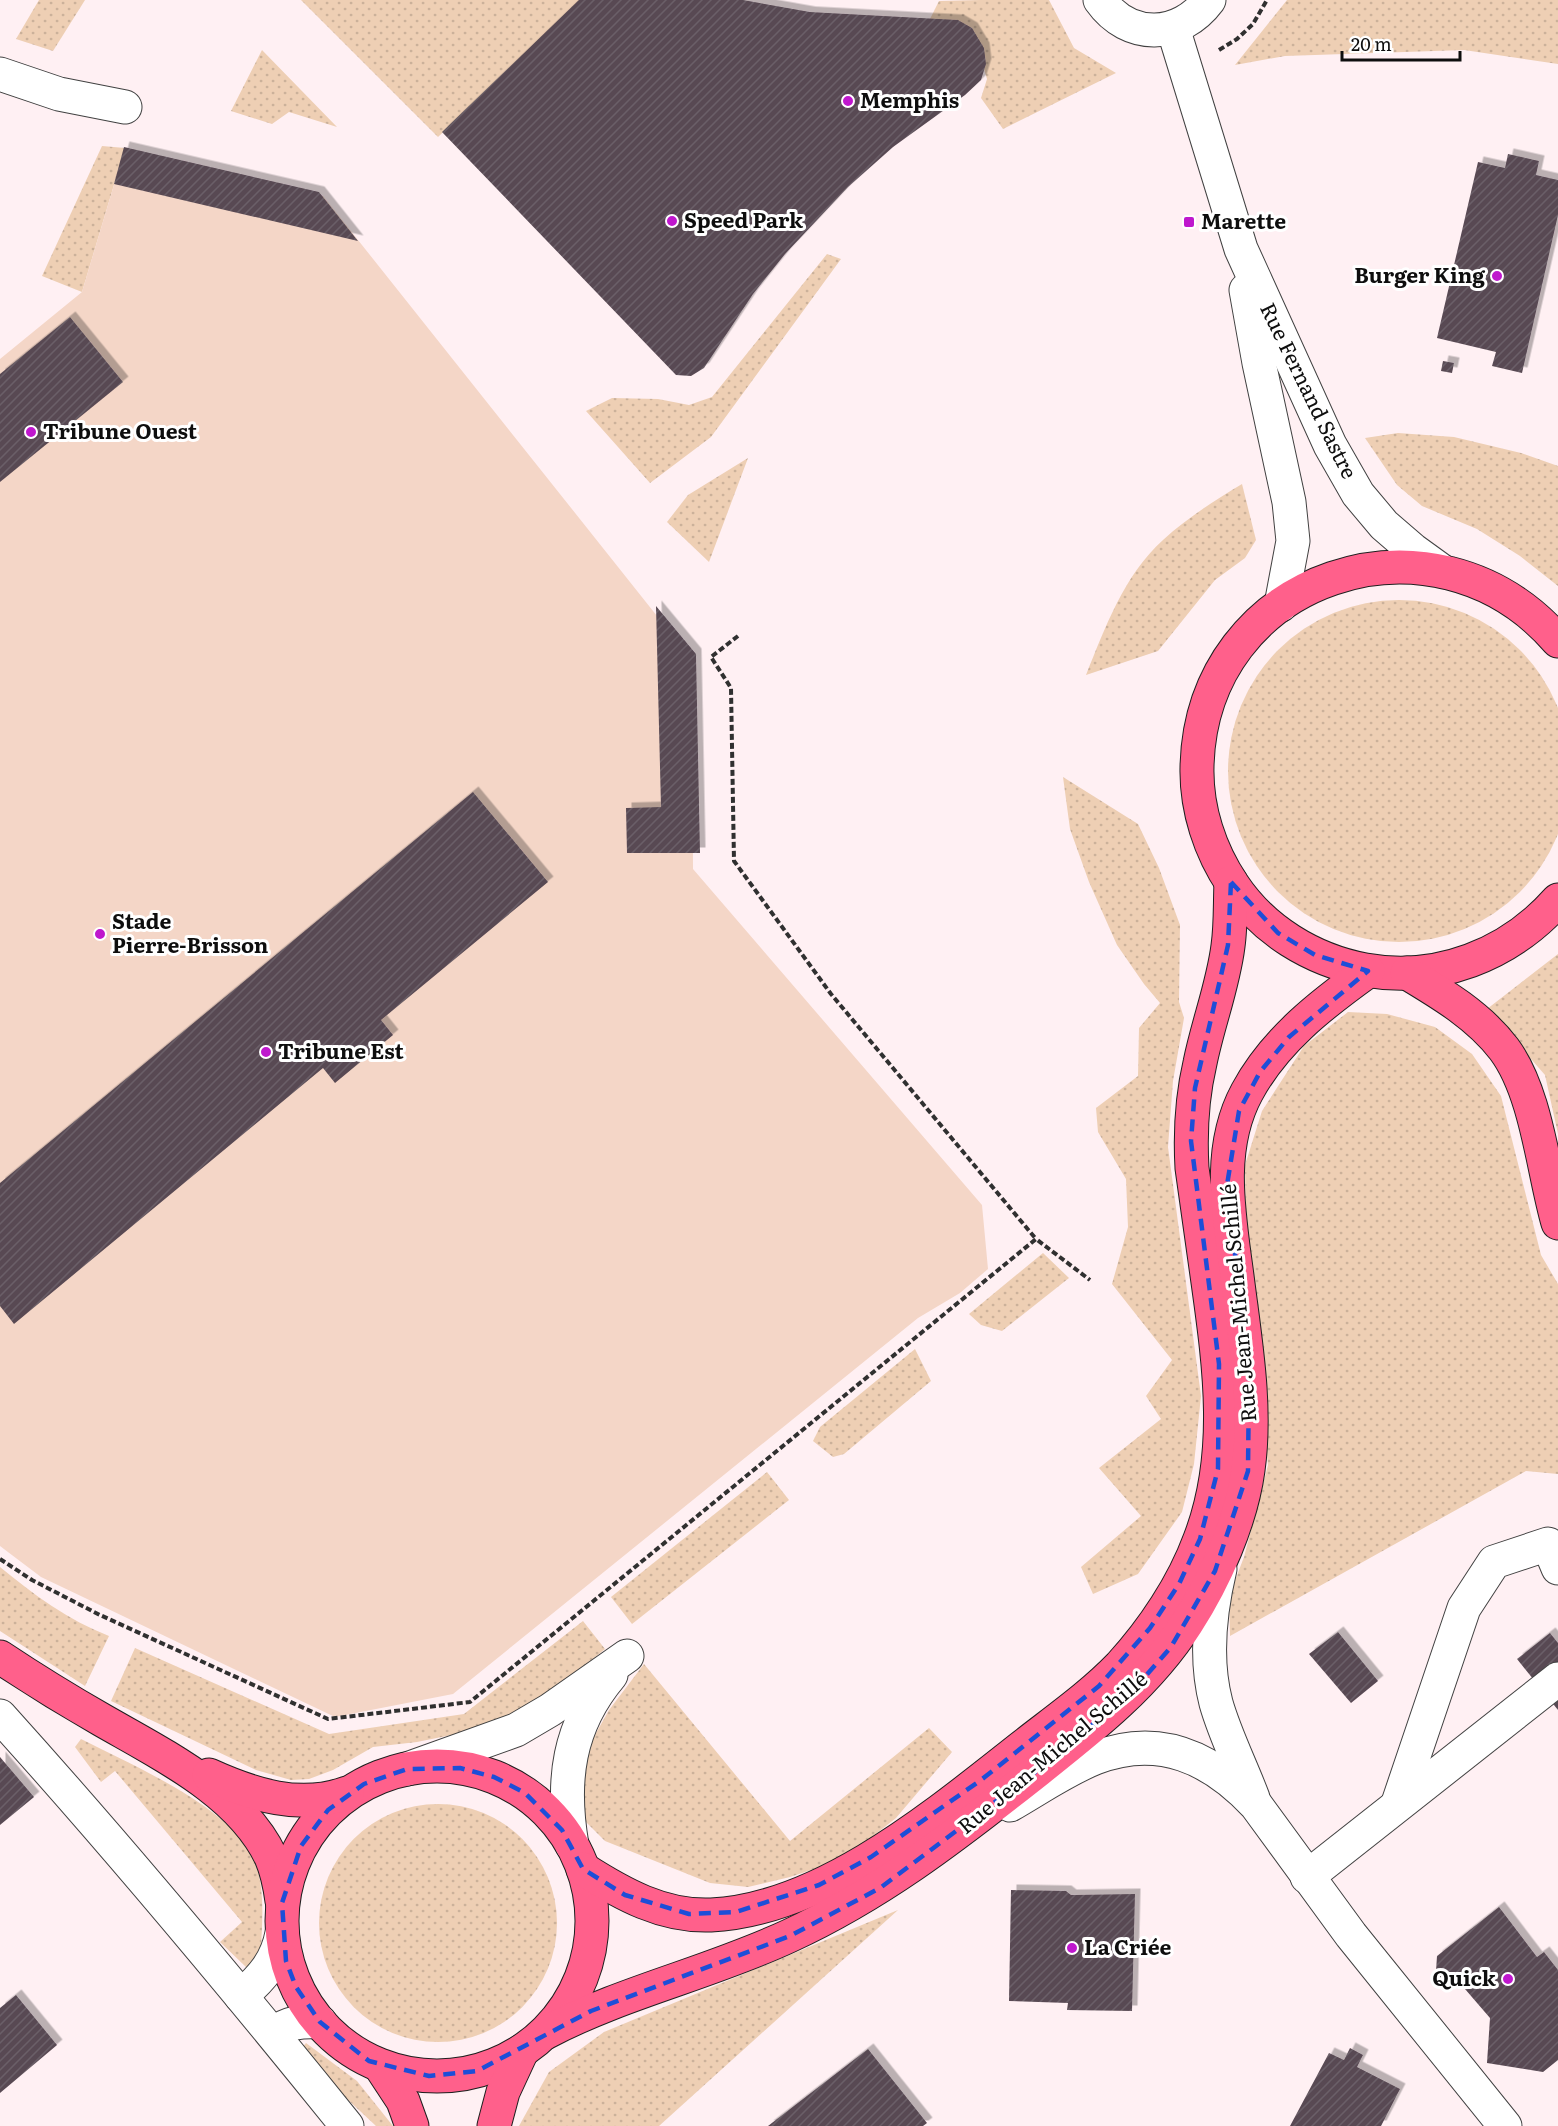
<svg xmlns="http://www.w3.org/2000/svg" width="1558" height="2126" font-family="Literata,serif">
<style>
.grass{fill:url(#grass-dots)}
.pitch{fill:#f4d6c7}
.building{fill:url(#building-hatch);filter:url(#shadow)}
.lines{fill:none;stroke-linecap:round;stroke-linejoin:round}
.minor-casing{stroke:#414141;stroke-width:35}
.major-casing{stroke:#1f1f1f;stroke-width:35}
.path{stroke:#303030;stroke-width:4;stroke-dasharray:6 3;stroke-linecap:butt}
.minor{stroke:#fff;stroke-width:33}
.major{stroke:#ff608b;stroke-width:33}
.marked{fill:none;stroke:#1d4ed8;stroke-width:4.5;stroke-dasharray:12 8;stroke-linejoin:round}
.poi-dot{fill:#bf17cd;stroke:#fff;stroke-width:2}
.labels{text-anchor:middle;stroke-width:6;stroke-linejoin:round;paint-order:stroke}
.poi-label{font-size:21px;font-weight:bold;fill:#0e0e0e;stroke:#fff;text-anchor:start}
.street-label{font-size:21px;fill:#0e0e0e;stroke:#fff}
</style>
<defs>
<pattern id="grass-dots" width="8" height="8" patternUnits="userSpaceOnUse" patternTransform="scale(1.5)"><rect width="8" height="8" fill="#eecfb4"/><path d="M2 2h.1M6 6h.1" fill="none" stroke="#cbb19a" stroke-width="1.8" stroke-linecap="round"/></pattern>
<pattern id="building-hatch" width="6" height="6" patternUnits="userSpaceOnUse" patternTransform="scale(1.5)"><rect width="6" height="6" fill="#584953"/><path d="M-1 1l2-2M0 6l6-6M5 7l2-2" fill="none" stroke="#6b5f67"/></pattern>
<filter id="shadow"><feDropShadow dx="5.5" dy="-5.5" stdDeviation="0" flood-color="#0004"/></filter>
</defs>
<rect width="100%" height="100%" fill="#fff0f3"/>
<g class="grass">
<path d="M39 0H85L53 51 16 39Z"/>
<path d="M301 0H584L438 137Z"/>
<path d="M980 0H1049L1074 48 1116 73 1003 129 981 98 987 79 976 42 928 23 939 1Z"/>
<path d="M1287 0H1558V64L1464 50 1285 56 1235 65Z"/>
<path d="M262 50 337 127 289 112 272 124 231 111Z"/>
<path d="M102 146 125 148 82 292 42 276Z"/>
<path d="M827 254 841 259 711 437 650 483 586 411 612 398 658 399 689 405 712 397Z"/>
<path d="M1398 433 1454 437 1521 453 1558 466V586L1520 556 1477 529 1422 506 1397 485 1365 438Z"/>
<path d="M748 458 709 562 667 522 688 495Z"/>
<path d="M1242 484 1256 540 1245 558 1215 580 1158 651 1086 675C1105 628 1124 575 1163 540 1187 518 1214 501 1242 484Z"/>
<circle cx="1399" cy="771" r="171"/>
<path d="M1063 777 1138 824 1159 868 1180 925 1179 1002 1184 1018 1173 1081 1168 1147 1201 1396 1194 1464 1182 1512 1138 1574 1093 1594 1081 1567 1141 1516 1099 1468 1161 1419 1146 1396 1172 1360 1112 1284 1128 1227 1126 1179 1098 1132 1096 1108 1138 1076 1139 1028 1160 1003 1144 984 1117 945 1089 882 1070 829Z"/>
<path d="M1558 954V1134L1545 1075 1487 1009Z"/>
<path d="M1348 1012 1387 1014 1435 1027 1472 1054 1501 1096 1541 1255 1558 1284V1474L1526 1471 1230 1636 1229 1596 1244 1557 1268 1465 1246 1242 1245 1165 1262 1111 1304 1046Z"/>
<path d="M1043 1253 1069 1278 1002 1331 981 1325 969 1314Z"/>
<path d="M915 1349 931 1381 844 1454 833 1457 813 1441 820 1427Z"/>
<path d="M767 1472 789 1500 632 1624 611 1597Z"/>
<path d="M0 1567C34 1595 68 1620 109 1636L85 1686 0 1631Z"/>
<path d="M583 1621 605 1649 528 1713 486 1728 417 1742 373 1747 333 1770 309 1779 291 1780 256 1770 111 1701 135 1648 329 1734 464 1714Z"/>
<path d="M644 1664 790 1841 929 1728 952 1752 896 1818 844 1859 790 1877 748 1887 710 1883 605 1841 586 1822 581 1781 587 1749 609 1710Z"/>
<path d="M81 1739C130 1764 236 1809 255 1862 267 1894 261 1934 260 1968H247L220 1942 242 1922 115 1771 101 1782 75 1747Z"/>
<circle cx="438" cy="1923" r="119"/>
<path d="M898 1910 659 2126H519L549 2072 604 2032Z"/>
<path d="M306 2043 357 2081 393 2126H376L298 2053Z"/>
</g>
<path class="pitch" d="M125 148 323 196 692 660 693 869 982 1205 988 1269 960 1293 918 1318 453 1694 335 1717 41 1577 0 1546V359L82 292Z"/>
<g class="building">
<path d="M579 0H743L810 12 958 20 972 28 984 48 986 64 981 80 965 95 893 147 848 187 785 254 753 294 704 368 691 376 676 375 442 132Z"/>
<path d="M124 147 319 192 358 241 114 184Z"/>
<path d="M1508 154 1539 161 1536 175 1558 180V215L1522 373 1492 366 1496 352 1437 338 1478 162 1505 168Z"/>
<path d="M70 317 123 382 0 482V374Z"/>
<path d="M1443 361 1454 363 1452 373 1441 371Z"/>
<path d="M656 606 696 654 700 853H627L626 808 661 807Z"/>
<path d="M473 792 548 882 381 1020 393 1035 335 1083 323 1068 14 1324 0 1306V1183Z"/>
<path d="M1338 1632 1378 1681 1351 1703 1309 1654Z"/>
<path d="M1550 1633 1558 1643V1710L1517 1659Z"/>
<path d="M0 1757 34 1797 0 1825Z"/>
<path d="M1011 1890 1066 1891 1071 1895 1135 1894 1132 2011 1067 2010 1068 2003 1009 2001Z"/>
<path d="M1499 1907 1537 1957 1544 1952 1558 1970V2060L1543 2072 1487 2063 1490 2018 1465 1989 1435 1986 1437 1956Z"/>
<path d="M16 1995 57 2045 0 2093V2008Z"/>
<path d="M1350 2048 1363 2055 1357 2067 1400 2089 1381 2126H1290L1329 2053 1344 2060Z"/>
<path d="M868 2049 927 2123 923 2126H768Z"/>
</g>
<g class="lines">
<defs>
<g id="minor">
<path d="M1100 0C1129 41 1180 39 1209 0"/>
<path d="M1173 28 1241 249 1330 445 1358 494 1384 525 1413 550 1442 571"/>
<path d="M0 74 59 94 125 107"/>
<path d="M1246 290 1259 363 1289 502 1293 541 1281 605"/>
<path d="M1220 1569C1210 1611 1205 1661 1216 1703 1225 1735 1241 1766 1253 1798"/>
<path d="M0 1716C120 1849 235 1987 347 2126"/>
<path d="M407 1769 516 1730 550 1710 627 1656"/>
<path d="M1398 1803 1464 1608 1494 1562 1548 1544 1558 1568"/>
<path d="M1010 1805C1038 1789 1065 1770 1095 1758 1159 1733 1212 1758 1256 1805L1351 1935 1505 2126"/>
<path d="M572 1845C561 1781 568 1726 611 1675"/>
<path d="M1307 1877 1558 1679"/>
<path d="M241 1996C262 1978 277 1961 282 1933"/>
<path d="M273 2034C288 2022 301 2021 320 2022"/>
</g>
<g id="major">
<path d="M1558 641C1434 498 1201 575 1197 767 1196 809 1210 851 1233 885 1263 930 1312 960 1365 970 1438 983 1509 955 1558 900"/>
<path d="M1407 973C1442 994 1479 1016 1504 1049 1537 1093 1543 1171 1558 1223"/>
<path d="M0 1657C33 1679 67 1700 102 1720 161 1754 240 1792 271 1857 277 1871 280 1886 282 1901"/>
<circle cx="437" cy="1921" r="155"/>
<path d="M209 1775C253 1795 300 1810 347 1793"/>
<path d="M583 1869C622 1894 663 1917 711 1915 823 1910 938 1813 1022 1747 1055 1721 1091 1696 1120 1666 1153 1630 1183 1585 1200 1539 1232 1456 1220 1368 1208 1282 1203 1244 1197 1206 1192 1168 1190 1132 1192 1097 1200 1063 1208 1023 1223 986 1228 946 1231 925 1230 903 1231 882"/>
<path d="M545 2033C622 1992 710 1973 789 1936 878 1895 951 1839 1027 1779 1085 1733 1146 1687 1187 1623 1215 1580 1241 1521 1248 1470 1257 1406 1245 1340 1237 1276 1229 1215 1216 1149 1247 1092 1275 1040 1322 1004 1368 971"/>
<path d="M380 2066 403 2101 412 2126"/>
<path d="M494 2126 503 2092 522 2051"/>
</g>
</defs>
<use href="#minor" class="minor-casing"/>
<use href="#major" class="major-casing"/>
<g class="path">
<path d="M1219 50 1237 39 1253 24 1267 0"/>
<path d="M738 636 711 657 731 688 734 861 831 994 1036 1239"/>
<path d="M0 1559 32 1580 100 1615 328 1719 470 1702 1036 1239 1090 1280"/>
</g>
<use href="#minor" class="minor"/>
<use href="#major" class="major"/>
</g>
<path class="marked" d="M1231 882 1278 933 1315 955 1368 971 1289 1037 1260 1072 1239 1111 1227 1185 1249 1376 1248 1471 1215 1571 1171 1647 1135 1688 1051 1760 880 1888 790 1936 591 2011 477 2071 429 2076 369 2061 320 2022 296 1987 286 1961 282 1903 301 1846 328 1810 364 1784 407 1769 460 1768 494 1777 525 1793 562 1830 583 1869 625 1895 689 1914 736 1912 819 1885 871 1857 981 1780 1099 1686 1150 1628 1179 1584 1200 1539 1218 1469 1219 1364 1191 1141 1195 1088 1228 945Z"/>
<g class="poi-dot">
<circle cx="848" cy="101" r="6"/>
<circle cx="672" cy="221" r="6"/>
<rect x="1183" y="216" width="12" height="12" rx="3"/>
<circle cx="1497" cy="276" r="6"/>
<circle cx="31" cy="432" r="6"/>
<circle cx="100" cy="934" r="6"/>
<circle cx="266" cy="1052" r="6"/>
<circle cx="1072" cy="1948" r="6"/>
<circle cx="1508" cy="1979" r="6"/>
</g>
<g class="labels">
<g class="poi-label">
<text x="860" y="108">Memphis</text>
<text x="684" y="228">Speed Park</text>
<text x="1201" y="229">Marette</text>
<text x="1485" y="283" text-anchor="end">Burger King</text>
<text x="43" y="439">Tribune Ouest</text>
<text x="112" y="929">Stade<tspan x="112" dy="24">Pierre-Brisson</tspan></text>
<text x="278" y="1059">Tribune Est</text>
<text x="1084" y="1955">La Criée</text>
<text x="1496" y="1986" text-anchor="end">Quick</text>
</g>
<g class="street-label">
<text transform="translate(1308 391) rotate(64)" y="7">Rue Fernand Sastre</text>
<text transform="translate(1239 1303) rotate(-95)" y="7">Rue Jean-Michel Schillé</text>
<text transform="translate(1053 1753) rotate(-40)" y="7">Rue Jean-Michel Schillé</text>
</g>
</g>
<path d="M1342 51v9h118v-9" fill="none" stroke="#0e0e0e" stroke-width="3"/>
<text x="1351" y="51" font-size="18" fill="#0e0e0e" stroke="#ffffff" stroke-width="4.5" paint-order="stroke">20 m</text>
</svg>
